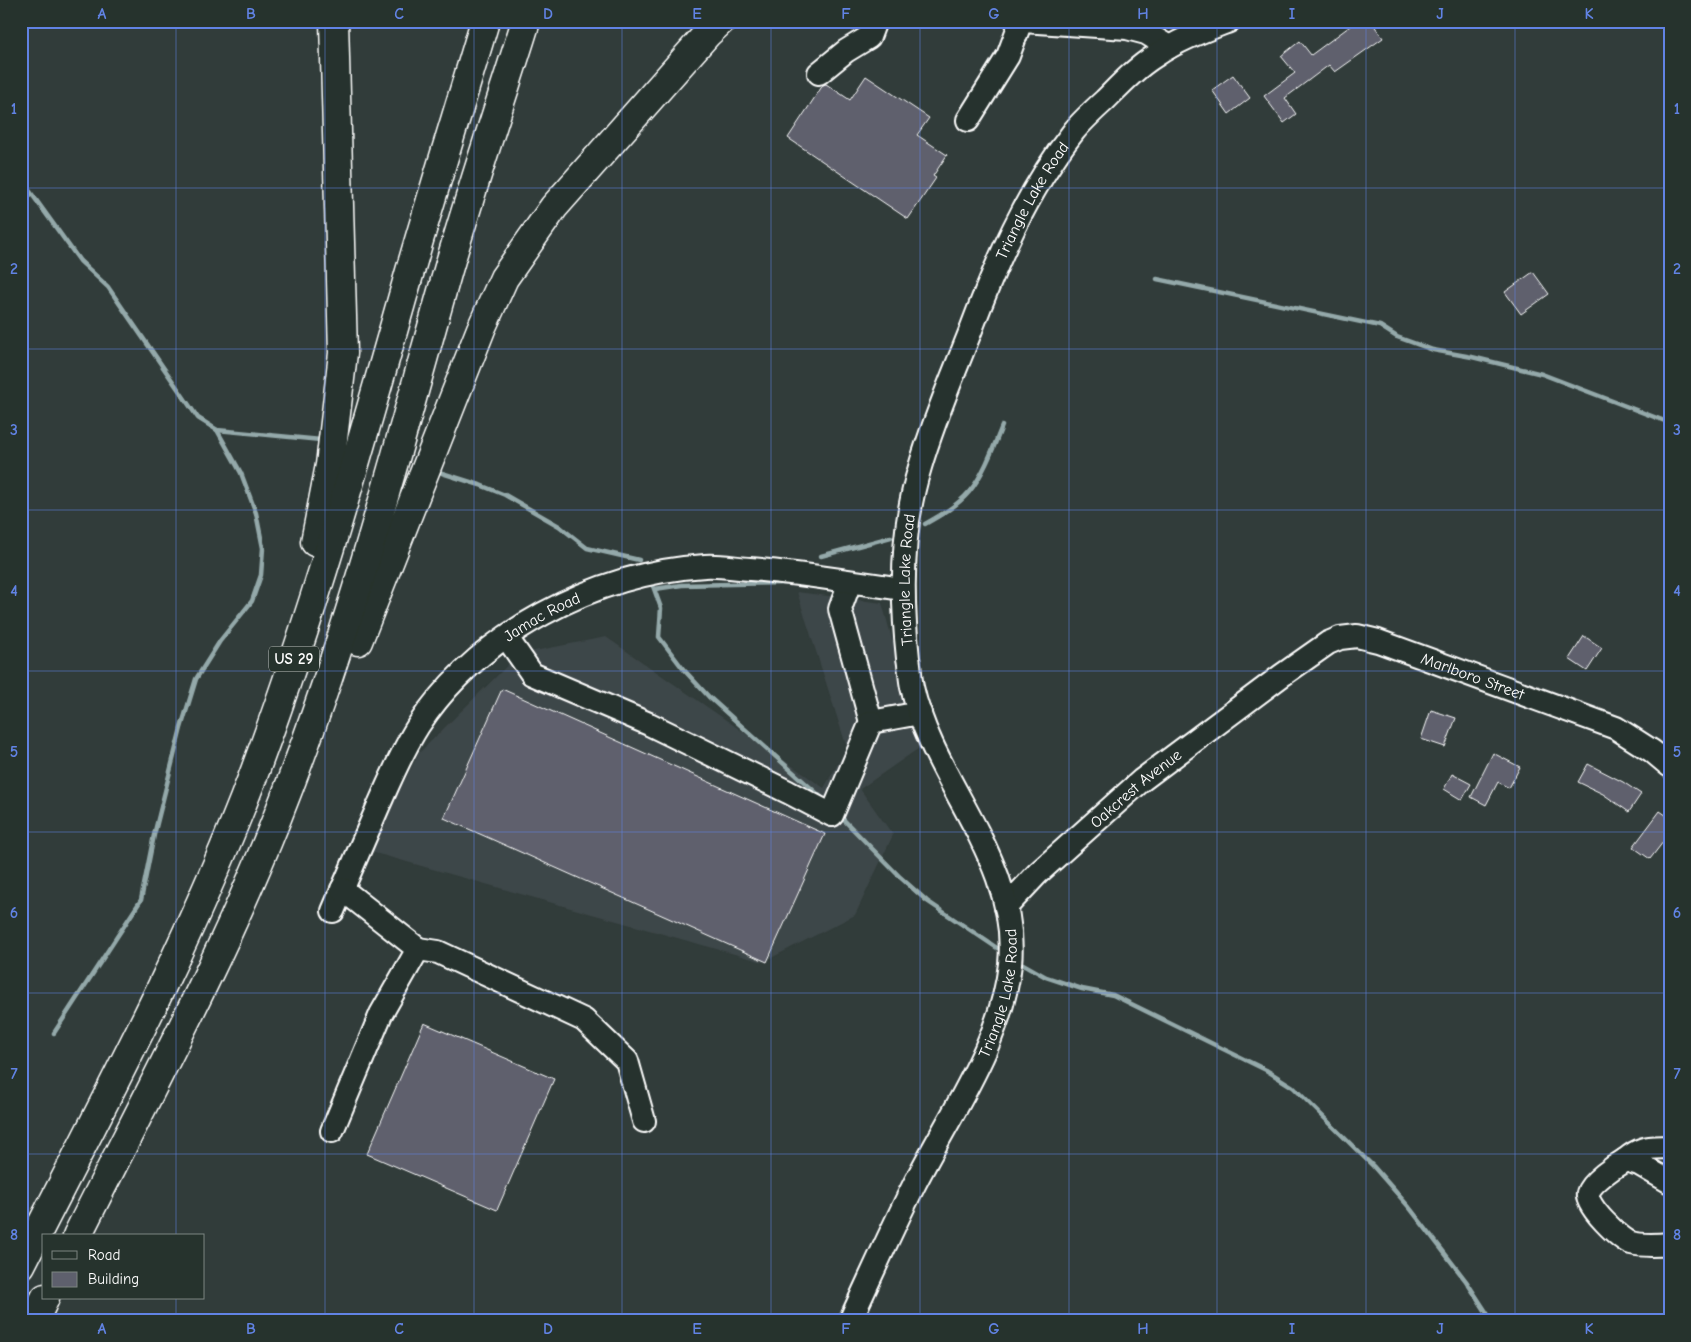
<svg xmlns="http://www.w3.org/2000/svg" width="1691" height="1342" font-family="'Comic Neue',sans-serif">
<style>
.built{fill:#3e4749}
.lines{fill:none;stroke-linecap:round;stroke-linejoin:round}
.stream{stroke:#94a9aa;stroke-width:4.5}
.building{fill:#5e606d;stroke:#fff}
.minor-casing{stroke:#fff;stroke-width:26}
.highway-casing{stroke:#fff;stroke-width:31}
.minor{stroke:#26332d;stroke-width:22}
.highway{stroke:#26332d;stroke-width:28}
.grid{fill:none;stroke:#6183e4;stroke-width:1;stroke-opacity:0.55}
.labels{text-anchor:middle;stroke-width:4;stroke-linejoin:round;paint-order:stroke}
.shield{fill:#26332d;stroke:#bec2c0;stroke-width:1}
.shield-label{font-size:15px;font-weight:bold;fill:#fff}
.street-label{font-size:16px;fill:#fff;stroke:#26332d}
.neatline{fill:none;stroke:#6183e4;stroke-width:2}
.grid-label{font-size:16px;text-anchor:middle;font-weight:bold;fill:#6183e4}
</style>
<rect width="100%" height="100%" fill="#313c3a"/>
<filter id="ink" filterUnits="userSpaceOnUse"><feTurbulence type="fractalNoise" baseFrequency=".02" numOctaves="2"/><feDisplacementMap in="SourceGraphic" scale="10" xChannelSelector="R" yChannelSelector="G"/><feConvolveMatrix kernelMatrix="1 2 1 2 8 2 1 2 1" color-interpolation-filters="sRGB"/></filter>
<g filter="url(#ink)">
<path class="built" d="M797 592 882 603 922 746 860 789 893 835 855 915 763 962 368 851 419 753 519 654 606 637 824 788 847 748Z"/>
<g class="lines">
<g class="stream">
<path d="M21 179 80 261 108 287 198 418 217 430 321 440"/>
<path d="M1157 279 1380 326 1397 337 1433 350 1472 357 1542 374 1670 423"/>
<path d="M442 473 480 485 505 495 559 526 587 548 639 560"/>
<path d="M925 524C941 515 957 506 969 492 983 476 994 446 1002 426"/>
<path d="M821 556 891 537"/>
<path d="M653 586 661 608 659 637 684 670 709 697 822 798"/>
<path d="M655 589 682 585 789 583"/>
<path d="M840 816 900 877 927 901 997 948"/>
<path d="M1023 964 1046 977 1082 989 1113 995 1266 1070 1293 1087 1373 1166 1409 1207 1466 1281 1492 1321"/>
<path d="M54 1033 141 900 154 835 181 728 196 679 220 641 252 601 261 575 263 548 256 513 241 473 217 430"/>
</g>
</g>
<g class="building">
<path d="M1357 21H1371L1383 38 1335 72 1329 65 1285 98 1296 114 1284 123 1264 96 1295 73 1281 56 1300 41 1311 55Z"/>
<path d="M1233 75 1250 98 1229 114 1212 90Z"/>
<path d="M866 76 929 118 917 135 947 155 933 176 936 178 908 219 788 138 823 85 826 84 850 100Z"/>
<path d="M1533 272 1549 294 1521 314 1505 292Z"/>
<path d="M1584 636 1602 648 1587 671 1569 659Z"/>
<path d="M502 689 825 834 767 962 444 818Z"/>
<path d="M1431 710 1456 718 1445 747 1421 739Z"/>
<path d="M1493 753 1520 767 1509 788 1498 782 1486 805 1471 797Z"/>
<path d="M1588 764 1623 782 1641 794 1629 812 1603 794 1578 782Z"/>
<path d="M1452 774 1471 784 1462 800 1444 789Z"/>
<path d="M1660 811 1670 818V833L1650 859 1633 847Z"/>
<path d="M424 1023 554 1079 497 1210 367 1154Z"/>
</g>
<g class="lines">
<defs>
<g id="minor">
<path d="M1023 21 1127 28 1146 33 1169 47"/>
<path d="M819 73 846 51 869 37 875 21"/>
<path d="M968 120 1008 56 1021 21"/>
<path d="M850 582 840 609 871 722 920 713"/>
<path d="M507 638 532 674 649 724 788 792 832 815 871 722"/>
<path id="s1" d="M1006 907 1038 873 1142 780 1281 676 1328 643 1340 638 1357 636 1378 641 1616 728 1652 751 1670 766"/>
<path id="s2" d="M333 911C348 876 363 842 378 807 390 780 402 751 418 726 479 633 595 573 705 566 719 565 735 568 750 569 801 573 852 582 903 589"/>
<path d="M418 949 438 952 584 1020 627 1061 644 1121"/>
<path d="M332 1131 381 1014 418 949 342 889"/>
<path d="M1625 1160C1642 1146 1648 1148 1670 1147"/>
<path d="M1670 1182 1639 1164 1625 1160C1615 1166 1591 1182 1588 1193 1584 1205 1621 1240 1631 1243 1643 1246 1658 1245 1670 1244"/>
<path id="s3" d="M850 1321C871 1276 891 1231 913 1187 949 1115 1001 1045 1010 964 1020 860 933 783 912 687 910 678 910 668 908 658 901 595 901 528 920 467 933 422 952 378 969 335 996 263 1026 192 1074 131 1083 120 1094 110 1105 100 1121 84 1136 68 1155 56 1178 40 1203 31 1229 21"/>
</g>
<g id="highway">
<path d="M315 542 330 465 343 353 334 21"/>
<path d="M358 641 481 329 504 278 554 207 707 34 721 21"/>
<path d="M77 1236C146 1098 220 962 277 818 348 640 396 454 448 270 472 187 500 104 526 21"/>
<path d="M21 1265C103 1104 189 945 253 776 315 611 362 441 410 271 434 188 460 105 485 21"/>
<path d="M34 1321 45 1298"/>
</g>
</defs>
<use href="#minor" class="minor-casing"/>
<use href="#highway" class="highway-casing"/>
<use href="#minor" class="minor"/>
<use href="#highway" class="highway"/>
</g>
</g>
<path class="grid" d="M176 21V1236M325 21V1321M474 21V1321M622 21V1321M771 21V1321M920 21V1321M1069 21V1321M1217 21V1321M1366 21V1321M1515 21V1321M21 188H1670M21 349H1670M21 510H1670M21 671H1670M21 832H1670M21 993H1670M21 1154H1670M176 1298V1321"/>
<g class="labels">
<rect class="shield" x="269" y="646.5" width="50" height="25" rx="4"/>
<g class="shield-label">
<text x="294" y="664">US 29</text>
</g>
<g class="street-label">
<text dy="6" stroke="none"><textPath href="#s3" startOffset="1202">Triangle Lake Road</textPath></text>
<text dy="6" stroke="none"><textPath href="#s3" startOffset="798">Triangle Lake Road</textPath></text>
<text dy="6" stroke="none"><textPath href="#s2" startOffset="371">Jamac Road</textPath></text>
<text dy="6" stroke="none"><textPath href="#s1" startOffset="570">Marlboro Street</textPath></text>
<text dy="6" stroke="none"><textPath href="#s1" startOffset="176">Oakcrest Avenue</textPath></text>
<text dy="6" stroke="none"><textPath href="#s3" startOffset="362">Triangle Lake Road</textPath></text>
</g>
</g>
<rect width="1691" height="1342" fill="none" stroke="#26332d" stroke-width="55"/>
<rect x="42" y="1234" width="162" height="65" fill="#26332d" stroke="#7d8581"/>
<rect x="52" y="1251" width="25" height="8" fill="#26332d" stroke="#7d8581"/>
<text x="88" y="1260" font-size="15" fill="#ffffff">Road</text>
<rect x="52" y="1272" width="25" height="15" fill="#5e606d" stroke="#7d8581"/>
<text x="88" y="1284" font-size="15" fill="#ffffff">Building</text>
<rect x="28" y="28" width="1636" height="1286" class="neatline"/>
<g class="grid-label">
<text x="102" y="19">A</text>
<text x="251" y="19">B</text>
<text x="399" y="19">C</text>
<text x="548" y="19">D</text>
<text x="697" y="19">E</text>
<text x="846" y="19">F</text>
<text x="994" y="19">G</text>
<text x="1143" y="19">H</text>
<text x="1292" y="19">I</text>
<text x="1440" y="19">J</text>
<text x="1589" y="19">K</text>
<text x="14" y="114">1</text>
<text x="1677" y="114">1</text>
<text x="14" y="274">2</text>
<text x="1677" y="274">2</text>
<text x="14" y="435">3</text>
<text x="1677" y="435">3</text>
<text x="14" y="596">4</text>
<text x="1677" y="596">4</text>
<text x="14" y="757">5</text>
<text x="1677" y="757">5</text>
<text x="14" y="918">6</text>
<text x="1677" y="918">6</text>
<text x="14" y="1079">7</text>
<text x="1677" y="1079">7</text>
<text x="14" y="1240">8</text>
<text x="1677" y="1240">8</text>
<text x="102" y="1334">A</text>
<text x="251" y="1334">B</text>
<text x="399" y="1334">C</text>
<text x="548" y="1334">D</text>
<text x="697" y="1334">E</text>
<text x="846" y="1334">F</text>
<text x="994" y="1334">G</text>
<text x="1143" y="1334">H</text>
<text x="1292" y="1334">I</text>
<text x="1440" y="1334">J</text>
<text x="1589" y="1334">K</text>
</g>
</svg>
